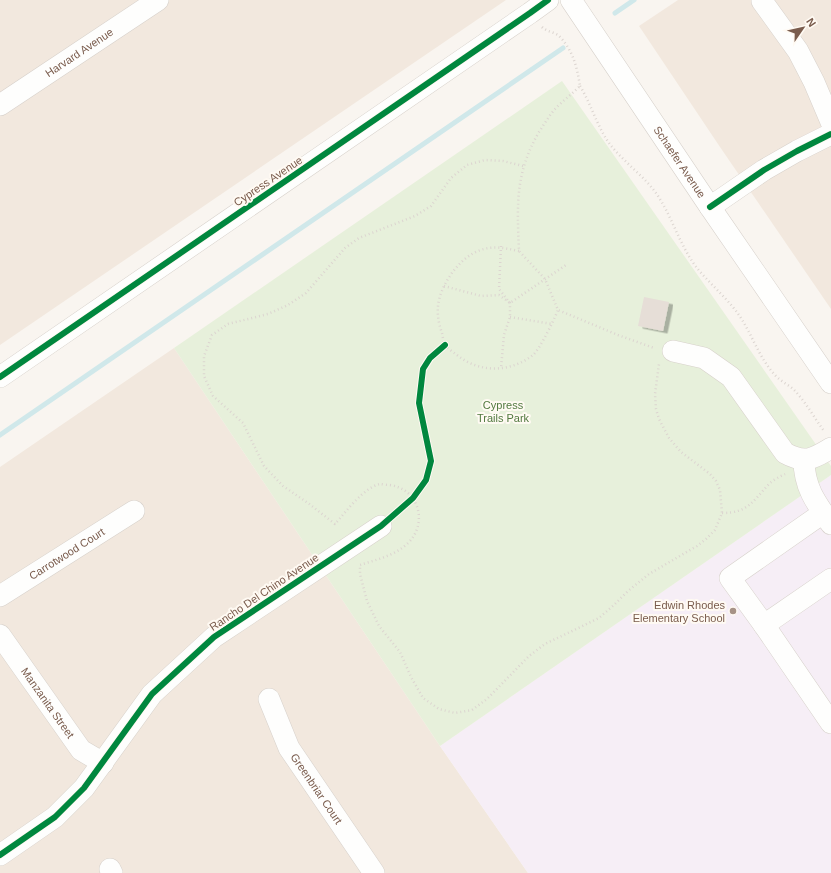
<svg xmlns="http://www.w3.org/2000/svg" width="831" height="873" font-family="Arial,sans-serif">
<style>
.residential{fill:#f2e8de}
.education{fill:#f6eef6}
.green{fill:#e7f0db}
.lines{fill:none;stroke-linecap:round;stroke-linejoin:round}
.stream{stroke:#d0e8ea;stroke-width:5}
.building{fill:#e6ded7;filter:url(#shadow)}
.minor-casing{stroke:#d7d1cb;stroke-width:22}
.path{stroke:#dcd5d0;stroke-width:2.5;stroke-dasharray:1 3;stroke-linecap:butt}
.minor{stroke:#fefefd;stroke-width:21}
.cycleway-casing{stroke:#fffaf3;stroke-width:8}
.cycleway{stroke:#00873e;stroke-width:6}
.poi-dot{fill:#a69286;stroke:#fffaf3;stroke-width:1.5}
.labels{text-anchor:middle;stroke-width:4;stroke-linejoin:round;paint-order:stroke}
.street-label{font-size:11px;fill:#7a5c4d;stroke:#fffaf3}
.park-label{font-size:11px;fill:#537a41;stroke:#fffaf3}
.poi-label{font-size:11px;fill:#7a5c4d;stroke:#fffaf3;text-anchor:end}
</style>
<defs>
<filter id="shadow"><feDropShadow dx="4.5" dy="2.5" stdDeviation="0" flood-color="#0004"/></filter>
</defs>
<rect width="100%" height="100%" fill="#f9f5f0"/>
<g class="residential">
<path d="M0 0H506L0 345Z"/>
<path d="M678 0H831V309L720 147 639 26Z"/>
<path d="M174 348 440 746 528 873H0V467Z"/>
</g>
<path class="education" d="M831 475V873H528L440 746Z"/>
<path class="green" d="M562 81 831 466V475L440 746 174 348Z"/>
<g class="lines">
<g class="stream">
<path d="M615 13 634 0"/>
<path d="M0 435 563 48"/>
</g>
</g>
<path class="building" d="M644 297 669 302 663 331 638 326Z"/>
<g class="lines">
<defs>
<g id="minor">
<path id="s1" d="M571 0 710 207 831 383"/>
<path d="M762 1 798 51 814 82 831 122"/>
<path id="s2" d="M0 105 158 0"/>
<path d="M710 207 764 170 797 151 831 134"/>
<path d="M673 351 704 358 731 377 785 453C805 464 813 459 831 448"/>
<path d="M0 377 530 13 548 0"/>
<path d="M804 460C804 487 816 503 831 524"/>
<path d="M823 513 730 578 764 625 831 579"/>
<path id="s3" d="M0 596 134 511"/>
<path d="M764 625 831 723"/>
<path id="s4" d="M0 635 81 750 103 763"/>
<path id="s5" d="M269 699 289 748 374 873"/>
<path d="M0 855 55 817 84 788 152 694 214 637 381 526"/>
<path d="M110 869 112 873"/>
</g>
</defs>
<use href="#minor" class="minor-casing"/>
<g class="path">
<path d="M542 27C547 32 555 32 559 36 573 50 577 67 580 86 573 93 565 99 557 107 550 114 545 123 539 132 515 173 517 205 519 251L545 279 558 310 618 335 654 348"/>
<path d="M580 86C591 104 597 126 609 143 623 162 645 176 658 196 673 219 680 246 697 268 710 284 727 298 739 315 752 334 759 358 775 375 781 382 790 385 796 392 807 404 815 419 824 431"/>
<path d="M523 166 503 161 485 160 467 165 451 178 431 206 415 216 359 238 345 248 306 293 288 305 268 314 228 324 212 335 204 356V376L213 396 243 423 264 466 283 486 308 503 335 524C345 513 364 487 380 484 382 484 386 485 389 485 419 488 429 524 407 544 394 556 375 560 360 565V574L367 601 379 626 400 652 411 677 423 698 439 709 455 713 472 710 487 699 529 656 545 644 599 618 614 605 628 591 649 574 697 546 706 539 715 530 722 513 720 490 716 481 710 474 681 452 669 438 659 419 656 409 655 394 659 364"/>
<path d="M501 246 499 289 510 303V317L504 335 501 368"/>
<path d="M519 251C505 248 492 245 478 251 458 259 440 286 438 306 437 315 439 325 442 333 443 337 443 342 445 345 448 349 453 352 457 355 479 373 510 373 533 355 540 349 554 320 558 310"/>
<path d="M444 286 481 296 499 295 510 303 566 265"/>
<path d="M510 317 552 324"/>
<path d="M722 513C748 513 753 501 769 484 773 480 779 477 785 474"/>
</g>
<use href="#minor" class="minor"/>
<defs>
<g id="cycleway">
<path d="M710 207 764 170 797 151 831 134"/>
<path d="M0 377 530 13 548 0"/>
<path d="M0 855 55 817 84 788 152 694 214 637 381 526 413 498 426 480 431 461 419 403 423 369 430 358 445 345"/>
</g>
</defs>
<use href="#cycleway" class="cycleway-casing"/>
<use href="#cycleway" class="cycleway"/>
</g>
<circle class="poi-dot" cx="733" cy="611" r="4"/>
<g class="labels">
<g class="street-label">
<text dy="4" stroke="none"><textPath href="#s2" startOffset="95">Harvard Avenue</textPath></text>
<text dy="4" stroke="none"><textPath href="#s1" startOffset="195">Schaefer Avenue</textPath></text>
<text transform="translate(268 181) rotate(-34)" y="4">Cypress Avenue</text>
<text dy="4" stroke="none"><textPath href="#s3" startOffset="79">Carrotwood Court</textPath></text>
<text transform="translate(264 592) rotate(-34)" y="4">Rancho Del Chino Avenue</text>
<text dy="4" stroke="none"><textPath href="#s4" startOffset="83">Manzanita Street</textPath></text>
<text dy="4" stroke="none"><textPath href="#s5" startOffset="102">Greenbriar Court</textPath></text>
</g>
<g class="park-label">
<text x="503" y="409">Cypress<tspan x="503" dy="13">Trails Park</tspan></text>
</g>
<g class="poi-label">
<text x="725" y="609">Edwin Rhodes<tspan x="725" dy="13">Elementary School</tspan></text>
</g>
</g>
<g transform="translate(803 28) rotate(56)" stroke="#fffaf3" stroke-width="3" paint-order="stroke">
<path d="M0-3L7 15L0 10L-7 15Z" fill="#7a5c4d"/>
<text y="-6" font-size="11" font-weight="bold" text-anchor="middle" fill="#7a5c4d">N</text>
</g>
</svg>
